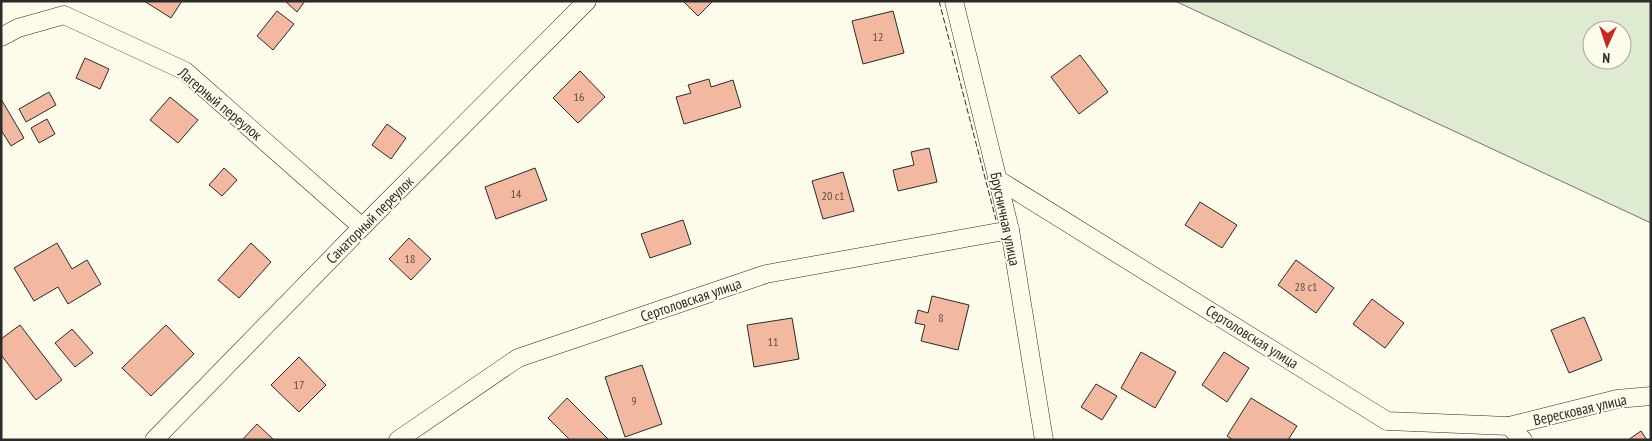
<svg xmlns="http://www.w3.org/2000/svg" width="1652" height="441" font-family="'PT Sans Narrow',sans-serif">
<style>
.green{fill:#deebd1;stroke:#74746e;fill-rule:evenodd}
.building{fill:#f2b8a0;stroke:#2b2b2b}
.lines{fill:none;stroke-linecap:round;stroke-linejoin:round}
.street-casing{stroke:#2b2b2b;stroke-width:19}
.street{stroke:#fdfbea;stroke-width:18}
.fence{stroke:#2b2b2b;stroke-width:1;stroke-dasharray:6 2.5;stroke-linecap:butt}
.labels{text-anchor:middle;stroke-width:4;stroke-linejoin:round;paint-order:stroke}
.number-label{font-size:12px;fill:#5d4e48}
.street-label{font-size:15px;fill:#2b2b2b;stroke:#fdfbea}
</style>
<rect width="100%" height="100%" fill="#fdfbea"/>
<path class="green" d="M1175 1H1651V223ZM1592 30H1622V60H1592Z"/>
<g class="building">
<path d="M144 1H182L171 18Z"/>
<path d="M285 1H305L297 12Z"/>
<path d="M683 1H713L698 16Z"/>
<path d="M277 11 294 24 273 50 257 36Z"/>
<path d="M893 11 904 53 863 64 852 21Z"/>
<path d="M1080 55 1108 92 1079 114 1051 77Z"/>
<path d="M85 58 109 69 100 89 76 78Z"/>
<path d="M580 71 605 97 578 123 553 98Z"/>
<path d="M709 79 711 87 733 80 741 107 684 124 676 97 691 93 688 85Z"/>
<path d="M49 92 56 105 26 122 19 109Z"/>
<path d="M170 97 198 120 178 143 150 120Z"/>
<path d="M1 99 24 138 11 146 1 130Z"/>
<path d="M47 119 55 134 39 143 31 128Z"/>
<path d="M387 124 406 138 391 159 372 145Z"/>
<path d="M929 148 937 182 898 191 893 170 914 165 911 152Z"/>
<path d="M224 168 237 180 222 196 209 185Z"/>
<path d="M535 168 547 200 496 219 485 187Z"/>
<path d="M843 172 854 211 823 219 812 181Z"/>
<path d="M1200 202 1237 225 1222 248 1185 225Z"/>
<path d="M683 220 691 244 650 258 641 234Z"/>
<path d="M409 238 431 259 411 280 389 259Z"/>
<path d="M57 243 72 269 87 260 101 284 68 304 58 287 34 301 14 268Z"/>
<path d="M251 243 271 262 239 298 218 280Z"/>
<path d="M1296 260 1334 288 1316 313 1278 285Z"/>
<path d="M932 296 969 305 958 350 921 341 925 325 915 323 918 310 928 313Z"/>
<path d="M1372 299 1404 323 1385 348 1353 324Z"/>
<path d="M1584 317 1602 360 1569 373 1551 330Z"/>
<path d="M792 318 799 359 754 367 747 325Z"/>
<path d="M20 325 62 380 36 400 1 355V339Z"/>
<path d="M166 325 194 354 151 396 122 368Z"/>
<path d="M72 329 93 353 75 367 55 343Z"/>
<path d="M1141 352 1176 372 1155 408 1121 388Z"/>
<path d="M1224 352 1249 368 1227 402 1202 385Z"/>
<path d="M299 357 326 385 299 412 271 385Z"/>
<path d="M642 365 662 424 625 437 605 377Z"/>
<path d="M1096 384 1117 396 1102 420 1081 407Z"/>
<path d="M567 398 609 440H570L548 418Z"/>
<path d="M1251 398 1297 426 1288 440H1233L1227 436Z"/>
<path d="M257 424 274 440H242Z"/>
<path d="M1641 431 1647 440H1628Z"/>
</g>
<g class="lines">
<defs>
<g id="street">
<path d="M954 1 1010 230 1044 440"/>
<path d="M1 37 18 28 64 15 185 71 362 227"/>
<path d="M997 179 1387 421 1509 426 1523 440"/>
<path d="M1509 426 1617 399 1651 396"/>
<path d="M154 440 362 227 587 1"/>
<path d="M398 440 518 358 766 274 1010 230"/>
</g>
</defs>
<use href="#street" class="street-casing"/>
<use href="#street" class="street"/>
<path class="fence" d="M939 1 996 220"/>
</g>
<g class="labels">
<g class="number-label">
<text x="878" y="41">12</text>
<text x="579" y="101">16</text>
<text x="516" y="198">14</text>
<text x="833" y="200">20 с1</text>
<text x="410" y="263">18</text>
<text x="1306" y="291">28 с1</text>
<text x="941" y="322">8</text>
<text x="773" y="346">11</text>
<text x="299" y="389">17</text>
<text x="634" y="405">9</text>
</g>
<g class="street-label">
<text transform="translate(220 104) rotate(40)" y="5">Лагерный переулок</text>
<text transform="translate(1005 219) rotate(78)" y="5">Брусничная улица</text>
<text transform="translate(370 220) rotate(-45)" y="5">Санаторный переулок</text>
<text transform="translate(691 300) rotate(-19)" y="5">Сертоловская улица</text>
<text transform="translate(1252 337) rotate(32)" y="5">Сертоловская улица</text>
<text transform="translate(1580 410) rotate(-13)" y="5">Вересковая улица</text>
</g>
</g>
<rect width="1652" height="441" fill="none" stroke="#2b2b2b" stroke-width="5"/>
<g transform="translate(1607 45) rotate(183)"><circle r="24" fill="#fdfbea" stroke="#a9a89e"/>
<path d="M0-4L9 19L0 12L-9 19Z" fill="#c62828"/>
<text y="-8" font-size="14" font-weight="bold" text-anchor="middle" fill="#2b2b2b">N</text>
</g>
</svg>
